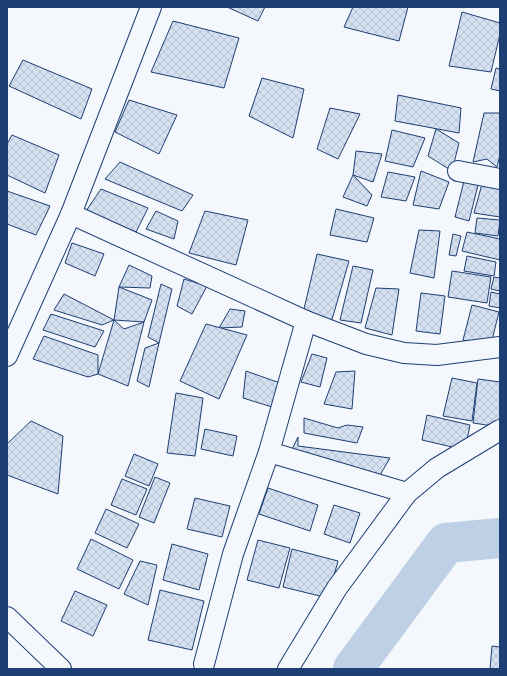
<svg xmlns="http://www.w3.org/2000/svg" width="507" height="676" font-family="Manrope,sans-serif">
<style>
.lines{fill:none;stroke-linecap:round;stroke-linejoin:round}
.river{stroke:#bed0e5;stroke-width:40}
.building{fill:url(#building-cross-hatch);stroke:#1d3f73}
.street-casing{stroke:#1d3f73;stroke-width:22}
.street{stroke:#f4f7fb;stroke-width:20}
</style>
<defs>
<pattern id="building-cross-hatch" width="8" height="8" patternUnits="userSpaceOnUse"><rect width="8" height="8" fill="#d5e0f0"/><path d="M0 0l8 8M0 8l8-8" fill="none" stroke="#b6c1d1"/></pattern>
</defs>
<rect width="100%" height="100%" fill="#f4f7fb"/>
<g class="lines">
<path class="river" d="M353 669 446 543 500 538"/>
</g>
<g class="building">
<path d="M227 7H265L258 21Z"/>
<path d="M353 7H408L399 41 344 27Z"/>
<path d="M462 12 500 23V34L491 72 449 66Z"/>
<path d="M173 21 239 38 224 88 151 72Z"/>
<path d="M23 60 92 89 81 119 9 86Z"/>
<path d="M496 68 500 69V91L491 89Z"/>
<path d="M262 78 304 89 293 138 249 116Z"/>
<path d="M398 95 461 108 459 133 395 121Z"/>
<path d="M129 100 177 115 159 154 115 132Z"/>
<path d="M330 108 360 114 338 159 317 149Z"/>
<path d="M484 113H500V155L497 167 487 159 473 162Z"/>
<path d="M436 129 459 143 452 171 428 156Z"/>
<path d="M392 130 425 138 413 167 385 161Z"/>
<path d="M12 135 59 155 45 193 7 175V144Z"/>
<path d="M356 151 382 154 373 182 353 175Z"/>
<path d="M120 162 193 195 182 211 105 179Z"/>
<path d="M421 171 449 182 439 209 413 205Z"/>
<path d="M388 172 415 177 406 201 381 197Z"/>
<path d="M353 175 372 195 367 206 343 197Z"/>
<path d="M464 181 478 185 469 221 455 217Z"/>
<path d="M482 184 500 187V217L474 213Z"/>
<path d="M101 189 148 208 136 232 86 211Z"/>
<path d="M7 191 50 206 36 235 7 224Z"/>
<path d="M336 209 374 218 367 242 330 235Z"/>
<path d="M156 211 178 221 174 239 146 229Z"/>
<path d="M205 211 248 220 236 265 189 253Z"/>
<path d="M477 218 500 220 498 236 475 233Z"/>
<path d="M419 230 440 231 434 278 410 273Z"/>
<path d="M467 232 500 239V260L462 251Z"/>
<path d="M453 234 461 236 456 256 449 255Z"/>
<path d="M72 243 104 254 95 276 65 263Z"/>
<path d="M317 254 349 261 331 323 304 309Z"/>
<path d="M467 256 496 262 494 276 464 271Z"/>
<path d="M129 265 152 276 150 288 119 287Z"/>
<path d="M353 266 373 270 361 323 340 320Z"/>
<path d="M452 271 491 277 487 303 448 297Z"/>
<path d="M494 277 500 278V291L491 289Z"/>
<path d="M184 279 207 286 192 314 177 306Z"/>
<path d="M161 284 172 289 159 343 148 337Z"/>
<path d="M119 287 152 300 144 322 114 320Z"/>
<path d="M376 288 399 289 392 335 365 328Z"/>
<path d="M491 292 500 294V308L489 306Z"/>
<path d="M421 293 445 296 440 334 416 331Z"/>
<path d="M64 294 114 320 102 325 54 310Z"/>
<path d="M472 305 499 312 490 348 463 340Z"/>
<path d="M230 309 245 311 242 327 219 328Z"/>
<path d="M51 314 104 331 95 347 43 330Z"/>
<path d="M114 320 124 329 144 322 128 386 98 374Z"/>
<path d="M206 324 247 335 219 399 180 381Z"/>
<path d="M44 336 98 355V374L88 377 33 359Z"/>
<path d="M159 343 149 387 137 381 145 348Z"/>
<path d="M312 354 327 358 320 387 301 382Z"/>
<path d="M246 371 280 383 272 407 243 398Z"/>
<path d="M355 371 352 409 324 404 336 372Z"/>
<path d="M452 378 477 383 472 421 443 416Z"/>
<path d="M478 379 500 382V427L473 423Z"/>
<path d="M176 393 203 398 195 456 167 453Z"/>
<path d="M427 415 470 425 465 450 422 440Z"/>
<path d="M304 418 338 428 347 425 363 427 357 443 304 433Z"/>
<path d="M31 421 63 436 58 494 7 475V444Z"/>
<path d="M205 429 237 436 233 456 201 449Z"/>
<path d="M298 437V446L390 458 380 475 287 460Z"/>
<path d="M134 454 158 464 149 486 125 476Z"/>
<path d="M155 477 170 483 154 523 139 517Z"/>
<path d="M122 479 147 489 136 515 111 505Z"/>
<path d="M268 488 318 505 310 531 259 514Z"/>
<path d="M195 498 230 506 222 537 187 529Z"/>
<path d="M334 505 360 513 350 543 324 534Z"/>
<path d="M106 509 139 524 127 548 95 533Z"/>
<path d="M91 539 133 560 119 589 77 569Z"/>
<path d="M258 540 290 548 279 588 247 580Z"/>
<path d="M172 544 208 554 199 590 163 580Z"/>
<path d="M292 549 338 561 328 598 283 587Z"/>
<path d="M140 561 157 565 148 605 124 594Z"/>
<path d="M160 590 204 601 192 650 148 640Z"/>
<path d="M75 591 107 605 93 636 61 621Z"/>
<path d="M492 646 500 647V669H490Z"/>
</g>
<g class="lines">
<defs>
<g id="street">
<path d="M458 171 500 179"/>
<path d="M71 214 306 321 366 344 404 353 437 355 500 347"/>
<path d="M7 356 71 214 151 7"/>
<path d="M269 452 407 493 437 468 500 430"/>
<path d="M7 617 61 669"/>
<path d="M204 664 233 554 269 452 306 321"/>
<path d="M288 669 337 588 407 493"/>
</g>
</defs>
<use href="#street" class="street-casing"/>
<use href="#street" class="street"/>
</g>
<rect width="507" height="676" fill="none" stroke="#1d3f73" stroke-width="16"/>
</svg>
